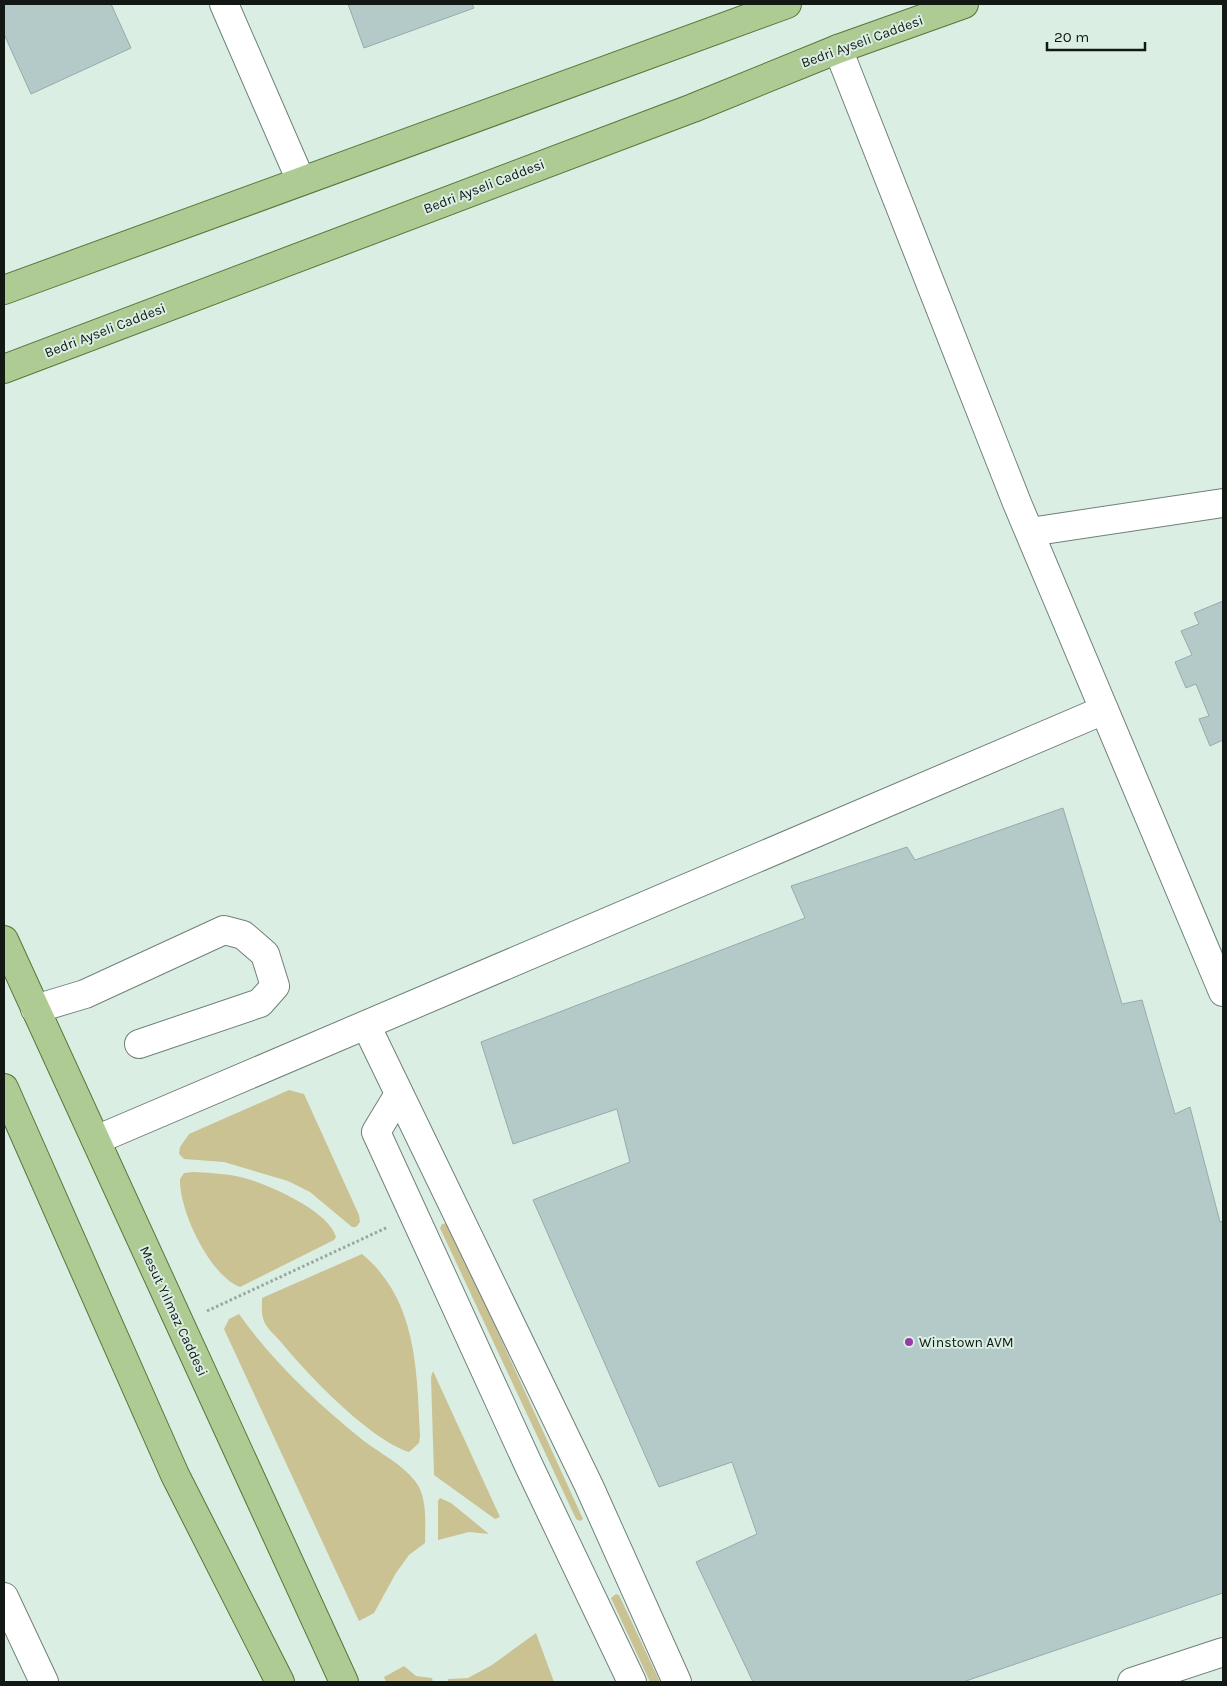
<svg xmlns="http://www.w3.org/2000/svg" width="1227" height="1686" font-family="Karla,sans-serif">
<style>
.green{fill:#cac293}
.building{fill:#b4cac9;stroke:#96acab}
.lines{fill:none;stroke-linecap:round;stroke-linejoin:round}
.minor-casing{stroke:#708178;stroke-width:30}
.major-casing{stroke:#567639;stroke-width:30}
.path{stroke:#98a89f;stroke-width:3;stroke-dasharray:2.5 2.5;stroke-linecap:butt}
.minor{stroke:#fff;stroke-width:28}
.major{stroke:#afcb94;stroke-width:28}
.poi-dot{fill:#963ca7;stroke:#dbeee4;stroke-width:2}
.labels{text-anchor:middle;stroke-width:4;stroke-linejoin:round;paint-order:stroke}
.street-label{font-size:14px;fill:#121915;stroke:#dbeee4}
.poi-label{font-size:14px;fill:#121915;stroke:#dbeee4;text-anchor:start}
</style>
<rect width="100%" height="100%" fill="#dbeee4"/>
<g class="green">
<path d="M289 1090 304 1094 359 1215 360 1222 356 1227H352L310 1192 288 1181 224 1162 184 1159 179 1154 180 1147 189 1134Z"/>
<path d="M194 1172C213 1173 233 1174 251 1180 275 1188 329 1212 336 1237L334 1240 240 1287C209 1275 179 1210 180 1179L184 1173Z"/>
<path d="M448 1223 583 1519 580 1521 576 1519 440 1228 442 1224Z"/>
<path d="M362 1254C417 1299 417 1371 420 1436L419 1443 409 1452C369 1439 308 1375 281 1342 276 1336 267 1329 264 1321 261 1314 262 1306 262 1298Z"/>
<path d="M239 1314C273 1362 318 1404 364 1441 381 1454 402 1464 415 1481 428 1497 425 1524 425 1543L409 1555 396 1573 374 1613 359 1621 224 1329 229 1319Z"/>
<path d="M433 1371 500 1517 495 1519 434 1475 431 1377Z"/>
<path d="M440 1498 451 1503 489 1534 469 1532 438 1540V1501Z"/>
<path d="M616 1594 619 1595 660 1682H650L611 1598Z"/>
<path d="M536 1633 554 1682H448V1679L468 1678 492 1665Z"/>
<path d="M404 1666 416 1676 432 1678 433 1682H386L384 1677Z"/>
</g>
<g class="building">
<path d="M4 4H111L131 48 31 94 4 34Z"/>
<path d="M348 4H472L474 8 364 48Z"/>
<path d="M1223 601V740L1210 746 1199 719 1209 716 1196 684 1186 688 1175 662 1192 655 1181 631 1199 624 1194 613Z"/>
<path d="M1063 808 1122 1004 1142 1000 1175 1114 1190 1107 1220 1222 1223 1221V1593L963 1682H753L696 1562 757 1534 732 1462 659 1487 533 1200 630 1162 617 1109 513 1144 481 1042 805 918 791 886 907 847 915 860Z"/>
</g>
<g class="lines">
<defs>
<g id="minor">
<path d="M224 4 301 181"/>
<path d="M838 49 1017 503 1223 992"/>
<path d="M1030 532 1223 503"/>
<path d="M35 1009 85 994 224 930 243 935 265 954 275 986 260 1003 139 1044"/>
<path d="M366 1025 589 1486 677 1682"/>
<path d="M399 1094 376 1132 529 1466 632 1682"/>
<path d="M96 1140 1104 710"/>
<path d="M4 1597 44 1682"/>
<path d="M1132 1682 1223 1652"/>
</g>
<g id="major">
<path d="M4 290 787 4"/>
<path d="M4 369 693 108 838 49 964 4"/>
<path d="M4 940 344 1682"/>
<path d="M4 1088 175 1475 280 1682"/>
</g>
</defs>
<use href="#minor" class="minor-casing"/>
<use href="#major" class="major-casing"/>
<path class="path" d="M207 1311 388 1227"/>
<use href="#minor" class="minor"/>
<use href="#major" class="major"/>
</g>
<circle class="poi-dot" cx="909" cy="1342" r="5"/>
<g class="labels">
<g class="street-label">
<text transform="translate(862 41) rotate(-20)" y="5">Bedri Ayseli Caddesi</text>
<text transform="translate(484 186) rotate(-21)" y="5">Bedri Ayseli Caddesi</text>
<text transform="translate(105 330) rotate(-21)" y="5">Bedri Ayseli Caddesi</text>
<text transform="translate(174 1311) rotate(65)" y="5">Mesut Yılmaz Caddesi</text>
</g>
<g class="poi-label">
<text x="919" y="1347">Winstown AVM</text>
</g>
</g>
<rect width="1227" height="1686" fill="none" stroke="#121915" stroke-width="10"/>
<path d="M1047 42v8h98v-8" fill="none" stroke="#121915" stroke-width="2.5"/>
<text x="1054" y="42" font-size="15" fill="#121915" stroke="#dbeee4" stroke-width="4" paint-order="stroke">20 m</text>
</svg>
